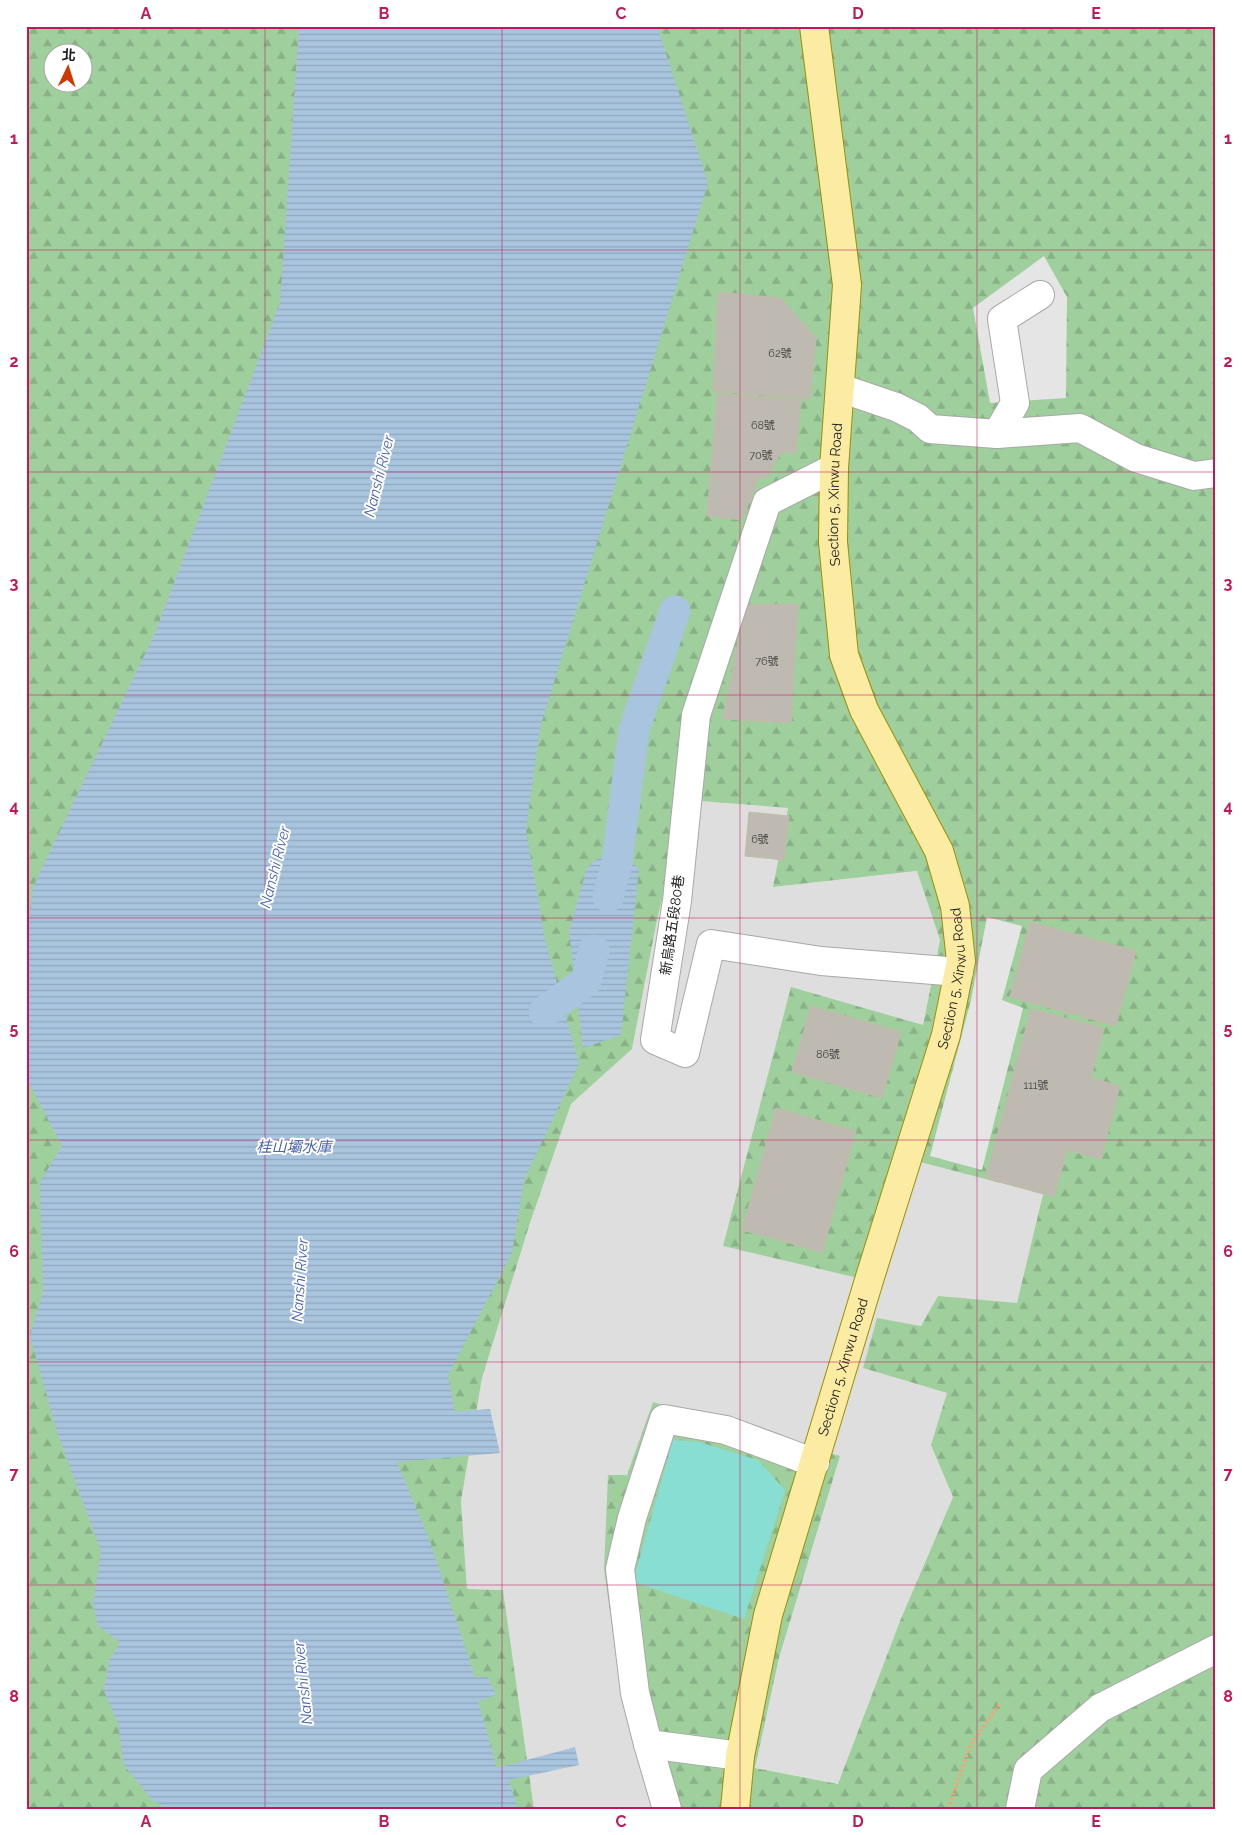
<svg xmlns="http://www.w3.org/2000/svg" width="1242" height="1835" font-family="Raleway,'Noto Sans TC',sans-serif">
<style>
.residential{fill:#dfdede}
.forest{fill:url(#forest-firs);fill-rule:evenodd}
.pitch{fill:#88ded3}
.parking{fill:#e5e5e5}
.water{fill:url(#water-rules)}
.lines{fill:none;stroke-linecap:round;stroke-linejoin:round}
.canal{stroke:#a9c4de;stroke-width:31}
.building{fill:#bebab1;stroke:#c3bbaa}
.minor-casing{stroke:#a8a8a8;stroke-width:30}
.major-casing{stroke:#9b9002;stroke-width:30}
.path{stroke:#f8a272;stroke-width:3;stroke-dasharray:2.5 2.5;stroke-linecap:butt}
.minor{stroke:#fff;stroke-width:28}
.major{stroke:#fbeba3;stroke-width:28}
.grid{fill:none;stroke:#c2185b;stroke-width:1;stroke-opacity:0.55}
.labels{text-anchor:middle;stroke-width:4;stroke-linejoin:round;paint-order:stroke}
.number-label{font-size:11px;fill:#484745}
.street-label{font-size:14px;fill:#212121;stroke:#fff}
.water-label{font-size:15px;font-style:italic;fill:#4e65b0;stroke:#fff}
.neatline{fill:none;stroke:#c2185b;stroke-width:2}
.grid-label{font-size:16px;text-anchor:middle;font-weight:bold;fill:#c2185b}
</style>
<defs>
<pattern id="forest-firs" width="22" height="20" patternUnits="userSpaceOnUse" patternTransform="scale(1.25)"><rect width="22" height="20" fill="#9fcf9d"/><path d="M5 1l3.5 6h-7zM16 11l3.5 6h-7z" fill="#89b187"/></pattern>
<pattern id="water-rules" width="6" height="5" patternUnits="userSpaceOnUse" patternTransform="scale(1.25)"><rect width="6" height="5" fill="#a9c4de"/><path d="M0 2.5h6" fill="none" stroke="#91a8be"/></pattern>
</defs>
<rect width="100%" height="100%" fill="#f1f0e8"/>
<path class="residential" d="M687 800 788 808 773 887 918 871 940 940 923 1025 724 1246 883 1284 920 1162 1043 1193 1017 1304 938 1297 921 1326 877 1319 863 1368 947 1393 932 1445 953 1497 900 1621 839 1784 755 1768 779 1658 840 1456 621 1692 652 1809H534L503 1590 467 1589 461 1501 482 1378 529 1226 571 1104 632 1049 657 920Z"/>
<path class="forest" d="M26 26H1216V1809H652L621 1692 604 1569 608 1475H627L653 1402 840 1456 779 1658 755 1768 838 1784 900 1621 953 1497 931 1445 947 1393 863 1368 877 1318 921 1326 938 1296 1017 1303 1043 1194 920 1162 883 1284 723 1246 791 987 923 1025 940 940 917 871 773 887 788 808 687 800 657 920 632 1049 571 1104 529 1226 482 1378 461 1501 467 1589 503 1590 534 1809H26ZM52 52H82V82H52Z"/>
<path class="pitch" d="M673 1440 699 1442 758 1460 785 1490 744 1619 633 1582Z"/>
<g class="parking">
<path d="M1044 256 1067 297 1066 398 990 403 973 308Z"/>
<path d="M987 917 1022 926 1002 1000 1023 1008 982 1170 930 1156 971 1000Z"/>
</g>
<g class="water">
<path d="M299 26H657L708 183 540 728 526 830 545 939 579 1064 524 1180 512 1253 448 1375 455 1412 490 1409 500 1453 397 1462 431 1544 475 1677H488L496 1695 478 1701 497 1768 575 1747 579 1765 509 1780 518 1809H167L152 1800 124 1765 118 1723 104 1691 109 1661 120 1642 98 1626 93 1604 101 1551 58 1435 30 1336 43 1292 40 1182 62 1146 26 1077V954L33 887 155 633 280 303Z"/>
<path d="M625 856 639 869 621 1035 583 1048 569 932 586 870 596 859Z"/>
</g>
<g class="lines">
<g class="canal">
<path d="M608 897 617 863 634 730 675 611"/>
<path d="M544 1012 586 981 594 950"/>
</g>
</g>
<g class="building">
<path d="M718 292 781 298 816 338 810 399 713 391Z"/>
<path d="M717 393 801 400 796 453 781 452 767 478 759 477 742 520 707 516Z"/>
<path d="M798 604 791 723 723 719 745 605Z"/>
<path d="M749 812 789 816 784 860 745 856Z"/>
<path d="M1030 922 1136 951 1116 1026 1010 997Z"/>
<path d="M811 1006 901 1032 882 1098 792 1072Z"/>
<path d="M1031 1009 1104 1028 1091 1078 1120 1086 1101 1159 1067 1150 1054 1197 986 1178Z"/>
<path d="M776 1108 856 1131 822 1252 742 1230Z"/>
</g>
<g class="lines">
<defs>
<g id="minor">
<path d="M840 388 896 407 918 418 930 429 997 434 1080 428 1136 458 1194 476 1216 473"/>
<path d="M997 434 1015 403 1002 319 1040 295"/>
<path d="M834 468 767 502 696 715 677 901 655 1040 685 1053 711 944 821 961 959 972"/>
<path d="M648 1744 667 1809"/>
<path d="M740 1756 648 1744 635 1693 620 1569 632 1518 664 1419 726 1430 815 1463"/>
<path d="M1020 1809 1028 1770 1100 1708 1216 1649"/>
</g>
<g id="major">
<path id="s1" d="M735 1809 740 1756 768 1615 870 1277 946 1035 961 961 955 906 939 851 864 710 844 655 833 542 834 468 847 285 814 26"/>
</g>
</defs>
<use href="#minor" class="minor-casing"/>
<use href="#major" class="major-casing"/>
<g class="path">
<path d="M26 375 29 381 26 407"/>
<path d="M948 1809 971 1744 1000 1703"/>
</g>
<use href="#minor" class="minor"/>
<use href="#major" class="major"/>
</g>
<path class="grid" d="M265 26V1809M502 26V1809M740 26V1809M977 26V1809M26 250H1216M26 472H1216M26 695H1216M26 918H1216M26 1140H1216M26 1362H1216M26 1585H1216"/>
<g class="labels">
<g class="number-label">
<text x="780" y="357">62號</text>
<text x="763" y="429">68號</text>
<text x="761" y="459">70號</text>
<text x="767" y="665">76號</text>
<text x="760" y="843">6號</text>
<text x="828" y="1058">86號</text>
<text x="1036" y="1089">111號</text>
</g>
<g class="street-label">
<text dy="5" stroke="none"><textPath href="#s1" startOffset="1371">Section 5, Xinwu Road</textPath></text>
<text transform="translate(672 925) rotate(-82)" y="5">新烏路五段80巷</text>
<text dy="5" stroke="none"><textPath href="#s1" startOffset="861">Section 5, Xinwu Road</textPath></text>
<text dy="5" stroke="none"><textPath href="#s1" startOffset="456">Section 5, Xinwu Road</textPath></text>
</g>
<g class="water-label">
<text transform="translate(379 476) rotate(-76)" y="5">Nanshi River</text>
<text transform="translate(275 867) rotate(-76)" y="5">Nanshi River</text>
<text x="294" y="1152">桂山壩水庫</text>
<text transform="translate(300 1280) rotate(-86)" y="5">Nanshi River</text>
<text transform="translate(303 1683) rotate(-96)" y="5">Nanshi River</text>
</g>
</g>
<rect width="1242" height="1835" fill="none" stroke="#ffffff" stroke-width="55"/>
<g transform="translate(68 68) rotate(4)"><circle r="24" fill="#ffffff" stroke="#a6a6a6"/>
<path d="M0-4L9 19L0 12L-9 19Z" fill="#ce3803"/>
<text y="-8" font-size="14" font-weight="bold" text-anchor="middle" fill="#212121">北</text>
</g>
<rect x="28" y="28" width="1186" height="1780" class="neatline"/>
<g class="grid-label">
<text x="146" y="19">A</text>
<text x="384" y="19">B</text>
<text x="621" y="19">C</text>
<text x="858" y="19">D</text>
<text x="1096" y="19">E</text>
<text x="14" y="144">1</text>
<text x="1228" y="144">1</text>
<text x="14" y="367">2</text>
<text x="1228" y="367">2</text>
<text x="14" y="589">3</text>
<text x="1228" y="589">3</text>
<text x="14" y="812">4</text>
<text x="1228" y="812">4</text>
<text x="14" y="1034">5</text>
<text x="1228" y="1034">5</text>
<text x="14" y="1257">6</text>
<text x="1228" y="1257">6</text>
<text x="14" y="1479">7</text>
<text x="1228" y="1479">7</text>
<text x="14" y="1702">8</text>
<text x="1228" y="1702">8</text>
<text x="146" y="1827">A</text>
<text x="384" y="1827">B</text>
<text x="621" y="1827">C</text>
<text x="858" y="1827">D</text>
<text x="1096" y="1827">E</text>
</g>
</svg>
